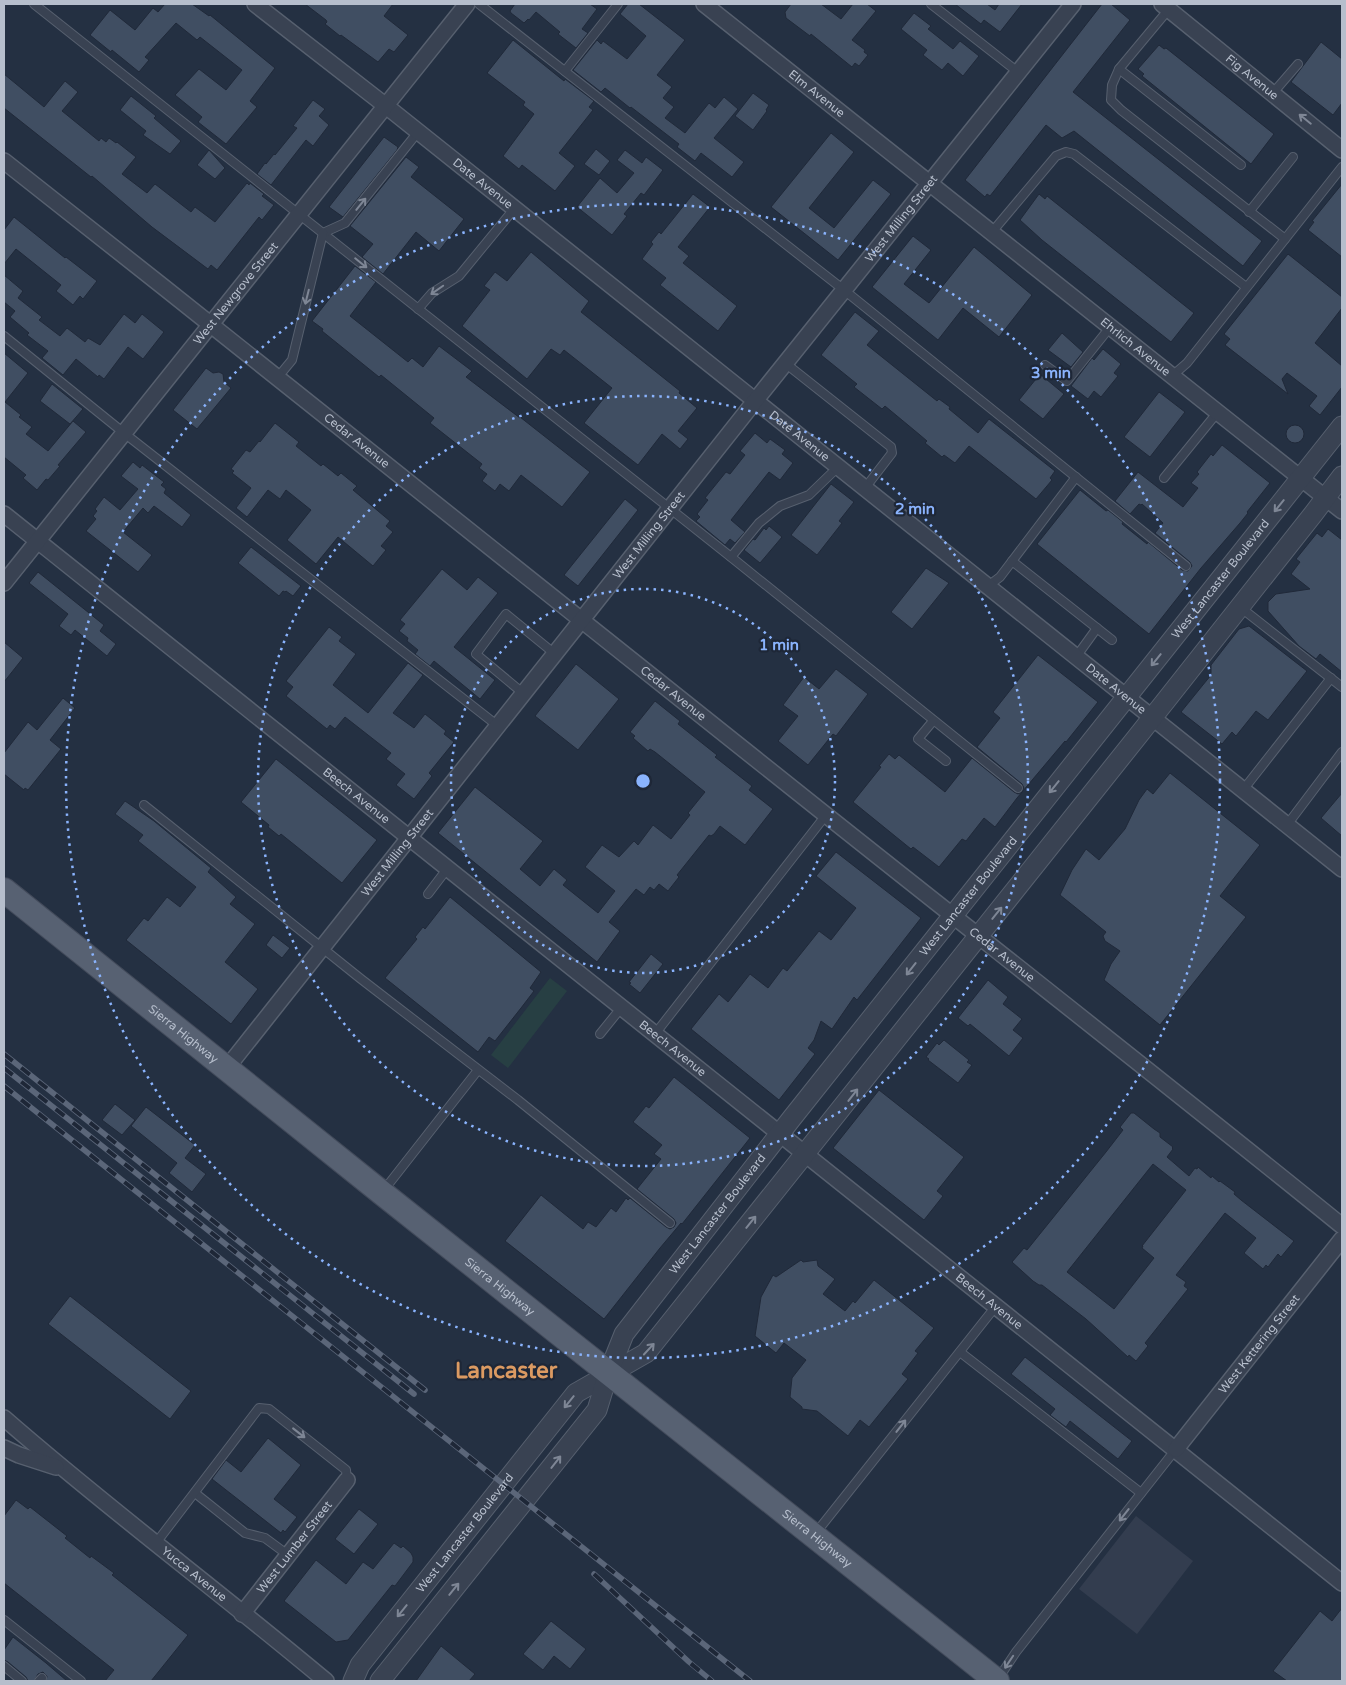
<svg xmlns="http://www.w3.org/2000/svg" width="1346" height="1685" font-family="'Varela Round',sans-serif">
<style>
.airport{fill:#333d4f}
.green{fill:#273f43}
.building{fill:#404e62;stroke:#202939;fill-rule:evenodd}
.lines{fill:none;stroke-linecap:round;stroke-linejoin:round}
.service-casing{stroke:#57606f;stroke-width:10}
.minor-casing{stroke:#57606f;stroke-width:18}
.tertiary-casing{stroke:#57606f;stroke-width:21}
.primary-casing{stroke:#434b5b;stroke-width:26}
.service{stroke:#394252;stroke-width:8}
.minor{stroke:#394252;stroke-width:15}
.tertiary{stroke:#394252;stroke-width:19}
.primary{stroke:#576172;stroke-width:24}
.rail-casing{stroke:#5b6679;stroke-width:5.5}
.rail{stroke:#1e2737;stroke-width:4;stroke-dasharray:11;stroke-linecap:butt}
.oneway{stroke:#7e8695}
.ring{fill:none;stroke:#8ab3fd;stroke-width:2.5;stroke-dasharray:2.5 5}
.labels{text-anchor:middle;stroke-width:4.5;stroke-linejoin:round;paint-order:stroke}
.street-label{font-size:12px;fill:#b6becc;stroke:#1e2737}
.town-label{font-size:22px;font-weight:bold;fill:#db9a62;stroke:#1e2737}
.centre{fill:#8ab3fd;stroke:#1e2737;stroke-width:2.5}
.ring-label{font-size:15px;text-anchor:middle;font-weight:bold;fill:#8ab3fd;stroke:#1e2737;stroke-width:4.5;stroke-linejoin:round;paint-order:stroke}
</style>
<rect width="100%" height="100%" fill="#243042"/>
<path class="airport" d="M1136 1516 1193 1561 1137 1634 1079 1589Z"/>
<path class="green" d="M550 978 567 991 508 1068 491 1055Z"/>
<g class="building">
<path d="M165 4H192L209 16 210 15 275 68 250 101 257 107 226 144 198 122 202 117 175 95 199 69 226 90 242 70 200 37 197 40 176 23 145 57 149 60 139 72 112 50 111 52 90 35 110 10 135 30 153 8 158 12Z"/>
<path d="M305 4H393L384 16 408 35 394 52 389 49 378 62 341 35 340 36 325 24 327 22 326 20Z"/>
<path d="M515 4H590L597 9 582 29 588 33 576 48 558 34 560 32 536 12 529 20 528 19 524 23 511 13 510 11Z"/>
<path d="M628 4H639L685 40 657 75 672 87 663 98 674 107 665 118 685 133 709 103 715 108 724 97 738 109 714 138 744 162 732 177 701 153 695 161 677 147 679 144 631 107 630 108 605 88 601 92 573 70 597 40 601 44 603 41 627 59 646 36 620 14Z"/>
<path d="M791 4H821L841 19 853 4H867L876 11 852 40 865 50 864 52 868 55 859 66 855 63 852 67 811 34 810 36 786 18 785 12Z"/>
<path d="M955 4H987L995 10 999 4H1022L1000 32 984 20 981 24Z"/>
<path d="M1102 4H1111L1130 20 1073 92 1262 241 1243 266 1074 131 1062 138 1046 125 990 196 987 194 985 197 965 180Z"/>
<path d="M914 13 931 26 928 29 953 49 960 41 979 56 963 76 948 63 942 70 923 55 927 50 901 29Z"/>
<path d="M513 40 564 81 565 79 594 101 589 107 593 110 559 153 575 166 555 191 522 165 519 169 503 156 534 114 524 106 523 105 525 102 487 73Z"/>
<path d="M1321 42 1342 59V103L1333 115 1291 82Z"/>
<path d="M1159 45 1164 49 1166 48 1274 134 1251 164 1142 76 1144 74 1138 69Z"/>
<path d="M4 74 44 107 65 81 78 92 62 111 99 141 101 138 106 142 109 138 116 143 117 142 136 157 122 174 147 193 155 184 191 212 195 207 215 222 247 183 249 185 250 183 264 194 262 196 274 205 262 220 259 217 217 270 211 265 208 269 152 227 92 176 91 177 4 108Z"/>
<path d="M753 93 769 105 766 110 767 111 753 130 735 116Z"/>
<path d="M131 96 156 116 154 118 181 141 170 154 143 135 146 131 120 110Z"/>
<path d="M313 100 325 109 319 116 329 125 313 146 306 140 271 185 257 174 265 163 266 164 274 154 275 155 297 128 293 126Z"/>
<path d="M831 133 854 152 809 208 834 228 873 180 891 194 838 260 771 207Z"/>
<path d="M384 137 398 147 397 150 343 217 329 207Z"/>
<path d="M596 149 610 161 599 175 584 164Z"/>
<path d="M209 150 225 168 215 179 197 165Z"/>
<path d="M625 150 642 163 646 157 663 170 644 195 641 193 624 214 627 216 612 235 577 207 600 178 617 193 634 173 617 160Z"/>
<path d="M406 157 419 167 411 177 464 219 439 251 416 232 383 274 362 257 373 244 350 226Z"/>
<path d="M1342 184V257L1308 230 1314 222 1312 221Z"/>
<path d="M693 194 710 207 678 247 689 256 683 263 737 306 718 331 660 285 666 278 642 259 653 244 651 242 659 232 661 234Z"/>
<path d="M1039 194 1045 199 1047 196 1194 313 1171 342 1042 240 1020 220Z"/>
<path d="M14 217 65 258 66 257 97 281 83 299 80 296 73 305 56 291 61 285 16 249 4 264V230Z"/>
<path d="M913 236 931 250 904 284 929 303 974 247 1032 295 999 337 963 308 938 340 872 287Z"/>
<path d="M531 252 589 301 581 312 680 391 679 393 697 408 678 431 688 439 680 449 662 434 638 465 584 423 612 388 564 350 560 355 551 349 527 379 462 326 490 290 484 286 495 272 507 281Z"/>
<path d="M1288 254 1342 297V308L1315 343 1342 366V387L1320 415 1309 406 1317 396 1287 373 1282 379 1288 394 1225 345 1230 339 1224 334Z"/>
<path d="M355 266 376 282 350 316 408 362 412 358 423 367 439 346 472 371 466 377 520 418V417L590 472 562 507 521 475 509 491 500 484 495 491 482 481 487 474 479 468 482 464 430 423 434 418 381 375 379 377 322 331 323 329 312 321Z"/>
<path d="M4 275 23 291 18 298 42 317 39 320 60 336 67 328 85 342 88 338 100 345 124 314 135 323 142 314 164 332 143 359 128 347 104 379 99 375 98 377 76 359 63 375 42 358 48 351 27 335 29 333 10 317 15 311 4 302Z"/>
<path d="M855 312 879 331 867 345 937 401 939 399 950 407 949 409 978 433 989 419 1055 471 1050 478 1052 480 1036 499 969 446 955 463 944 455 942 457 925 443 927 441 920 435 885 406 882 409 854 387 857 384 821 355Z"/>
<path d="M1062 333 1083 352 1071 367 1048 350Z"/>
<path d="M1103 349 1121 364 1114 373 1118 376 1101 397 1094 391 1088 399 1071 386 1092 358 1094 360Z"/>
<path d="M4 353 28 373 5 402 21 415 19 417 32 427 26 434 48 451 73 421 86 432 58 465 60 466 48 480 46 479 37 490 23 478 26 475 4 457Z"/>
<path d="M206 368 213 373 219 372 223 374 224 382 231 388 197 429 173 410Z"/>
<path d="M1040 374 1064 394 1043 419 1019 400Z"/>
<path d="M52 384 83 409 70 424 40 401Z"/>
<path d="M1159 392 1185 412 1150 457 1124 437Z"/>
<path d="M275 423 299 442 296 446 321 466 323 464 338 476 341 473 357 486 353 490 390 521 386 526 393 532 381 546 386 550 373 566 338 537 316 564 287 540 311 510 286 490 280 499 268 490 247 517 236 508 251 488 232 473 234 471 231 469 246 450 250 452 259 441 260 442Z"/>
<circle cx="1295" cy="434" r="9"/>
<path d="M755 433 767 443 770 439 785 450 782 454 793 463 780 480 769 472 731 520 745 532 735 543 730 539 725 545 696 521 700 517 697 514 708 500 705 498 726 472 730 474 745 455 740 451Z"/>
<path d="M1222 445 1270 483 1247 512 1248 513 1240 523 1201 568 1149 634 1037 544 1080 490 1106 511 1108 510 1123 522 1122 524 1147 544 1148 542 1182 570 1188 571 1192 566 1190 562 1155 533 1163 523 1142 504 1141 505 1139 504 1130 514 1115 501 1138 472 1183 507 1198 488 1191 483 1199 474 1197 472 1211 454 1213 456Z"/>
<path d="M133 462 140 468 142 465 164 482 161 485 166 489 164 493 191 515 182 527 154 506 148 513 143 508 123 532 152 555 138 572 86 531 96 519 93 516 97 511 95 509 104 497 120 510 138 489 121 476Z"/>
<path d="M831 484 854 502 839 521 842 523 817 555 791 535Z"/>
<path d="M625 499 638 510 578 586 564 575Z"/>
<path d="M769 526 782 537 760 563 744 550 753 539 755 540 764 528 766 530Z"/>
<path d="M1328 529 1342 540V672L1320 654 1316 659 1299 646 1268 611V602L1276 594 1310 589 1291 574 1300 562 1296 559 1317 533 1322 537Z"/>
<path d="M251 547 301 586 293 596 286 591 285 592 283 591 279 596 238 563Z"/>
<path d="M926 568 949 583 912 629 891 612Z"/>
<path d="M442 569 467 590 478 577 498 593 454 647 495 680 480 699 434 661 430 666 415 654 418 650 407 641 408 638 399 631 405 624 400 620Z"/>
<path d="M38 572 104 625 100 631 116 644 107 656 75 630 71 635 59 626 68 614 29 583Z"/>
<path d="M1249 626 1307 671 1268 720 1256 711 1236 736 1232 732 1222 744 1181 712 1211 675V665L1239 629Z"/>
<path d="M329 627 342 637 339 641 356 654 333 685 368 713 408 663 423 675 393 713 414 728 425 714 446 731 444 734 454 742 429 773 432 776 414 799 396 785 405 774 386 759 391 753 345 717 335 729 330 725 327 729 286 696 293 687 286 681Z"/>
<path d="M4 642 23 658 4 682Z"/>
<path d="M1038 655 1098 702 1066 742 1065 741 1017 798 995 827 984 818 966 841 962 839 939 867 913 847 911 849 853 802 881 767 879 766 889 754 895 759 899 755 945 792 972 758 1014 792 1018 794 1022 792 1024 788 1022 784 977 747 1000 718 993 712Z"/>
<path d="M576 664 619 699 578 750 535 716Z"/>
<path d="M836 669 868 694 836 736 833 734 808 765 778 741 798 716 783 705 804 677 819 689Z"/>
<path d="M63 698 75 708 50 740 61 749 28 790 25 788 24 790 4 774V753L28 722 37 730Z"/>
<path d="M655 701 680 721 678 724 717 755 715 757 752 786 749 790 773 809 745 845 720 826 714 834 711 836 709 835 677 875 679 877 668 891 659 884 654 890 650 887 644 895 636 889 609 922 620 931 597 962 438 833 475 787 543 841 520 869 540 886 554 869 567 880 563 885 598 913 615 891 585 867 602 845 619 857 634 841 638 845 653 825 671 839 690 815 688 813 705 792 655 752 650 749 648 751 633 738 635 736 630 732Z"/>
<path d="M276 759 377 840 342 883 281 834 279 836 268 827 269 825 241 802Z"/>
<path d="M1170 773 1260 845 1220 896 1246 917 1160 1025 1104 980 1111 964 1120 951 1105 941 1103 936 1106 932 1060 895 1072 870 1086 849 1099 860 1125 829 1139 800 1147 789 1153 794Z"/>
<path d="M1342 793V836L1321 818Z"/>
<path d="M125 801 154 821 211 868 208 872 236 897 230 904 255 924 225 962 258 989 231 1024 126 940 144 918 148 921 167 897 180 907 196 887 138 841 143 835 115 814Z"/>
<path d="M836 852 921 918 857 1000 854 997 832 1029 821 1021 814 1040 808 1048 815 1054 779 1100 691 1029 719 994 728 1002 750 974 768 988 783 968 787 971 819 931 831 940 856 908 816 876Z"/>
<path d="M450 897 541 972 530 988 534 991 521 1008 495 1041 489 1037 478 1052 385 978 417 939 415 937 423 927 425 929Z"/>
<path d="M273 935 290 948 282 958 266 945Z"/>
<path d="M651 954 663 964 640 993 629 984 631 983 629 982Z"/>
<path d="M988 980 1008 997 1003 1004 1022 1019 1013 1030 1023 1038 1009 1056 970 1024 968 1026 958 1018Z"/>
<path d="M944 1040 969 1060 967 1062 972 1065 958 1083 928 1060 929 1059 926 1057 937 1043 939 1045Z"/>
<path d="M674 1077 750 1138 682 1224 681 1223 660 1248 604 1319 505 1241 541 1195 583 1229 588 1222 596 1227 611 1208 616 1212 626 1198 628 1200 630 1198 666 1227 670 1229 674 1227 676 1223 674 1219 637 1189 661 1159 654 1154 662 1145 633 1122 646 1106 649 1108Z"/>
<path d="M879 1090 964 1157 937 1191 943 1196 924 1220 833 1148Z"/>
<path d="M115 1104 135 1120 122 1135 102 1120Z"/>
<path d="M146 1107 195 1145 185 1158 206 1174 192 1192 169 1173 177 1163 131 1126Z"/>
<path d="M1131 1113H1134L1154 1129 1160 1133V1137L1173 1147 1172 1148 1173 1149 1167 1157 1189 1176 1195 1168 1197 1169 1198 1167 1211 1178 1212 1176 1219 1182 1220 1181 1235 1192 1234 1194 1241 1200 1294 1241 1281 1257 1278 1254 1268 1267 1266 1265 1263 1269 1244 1253 1256 1238 1225 1213 1176 1275 1186 1282 1184 1286 1188 1289 1145 1343 1148 1346 1136 1361 1129 1355 1128 1357 1086 1319 1042 1285H1039L1033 1281 1012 1262 1024 1248 1027 1250 1106 1152 1123 1130 1120 1127ZM1153 1164 1186 1190 1142 1246H1143L1142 1248 1154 1258 1114 1309 1067 1272Z"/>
<path d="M801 1260 803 1262 817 1260 818 1266 835 1279 823 1294 845 1311 853 1301 855 1303 874 1280 934 1328 915 1351 918 1353 902 1374 908 1379 869 1427 860 1420 848 1436 817 1411 802 1409V1407L790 1397 792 1378 806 1360 784 1343 776 1353 755 1336 761 1297 773 1275 776 1277Z"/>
<path d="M70 1296 191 1391 170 1419 48 1324Z"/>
<path d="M1025 1357 1132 1441 1118 1459 1070 1421 1066 1427 1050 1415 1055 1409 1011 1374Z"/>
<path d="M268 1438 301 1465 274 1499 297 1517 285 1532 283 1530 281 1533 212 1479 226 1460 241 1472Z"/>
<path d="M16 1500 28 1509 30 1507 67 1536 65 1538 90 1558 91 1556 114 1573 112 1575 188 1635 151 1681H105L114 1670 4 1583V1516Z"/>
<path d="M359 1509 378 1524 354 1554 335 1539Z"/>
<path d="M394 1543 401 1548 403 1546 411 1553 413 1557V1562L395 1586 392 1585 348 1640 336 1642 284 1601 316 1560 346 1584 363 1562 373 1569Z"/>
<path d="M1342 1608V1681H1287L1273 1671 1320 1611 1332 1621Z"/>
<path d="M551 1621 586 1649 570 1669 554 1656 543 1670 523 1654Z"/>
<path d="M13 1637 46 1663 67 1681H46L47 1676 43 1672 38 1674 34 1681H28L26 1677 8 1662 4 1660V1650Z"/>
<path d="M441 1646 475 1674 469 1681H416Z"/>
</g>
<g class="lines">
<defs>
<g id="service">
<path d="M34 4 731 557 1018 788"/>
<path d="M479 4 844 290 1186 566"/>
<path d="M931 4 1018 72"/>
<path d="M1169 9 1119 69 1112 85 1111 100 1121 110 1285 239"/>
<path d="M1119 69 1241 165"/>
<path d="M565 71 618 4"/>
<path d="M1273 93 1298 64"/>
<path d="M1249 212 1293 157"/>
<path d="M992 232 1056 156 1066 152 1074 154 1246 287"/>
<path d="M323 233 345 223 418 132"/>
<path d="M418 309 432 293 459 276 514 209"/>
<path d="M4 336 124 433 498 726"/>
<path d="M785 363 891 447 892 453 865 488"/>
<path d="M1045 365 1067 381 1111 326"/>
<path d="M1172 376 1187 363 1342 167"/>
<path d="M278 377 292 360 323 233"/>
<path d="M1164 478 1217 413"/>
<path d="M731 557 759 523 780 506 809 495 838 467"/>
<path d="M1012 561 1112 640"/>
<path d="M988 586 1000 577 1076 477"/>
<path d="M1240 607 1342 687"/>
<path d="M1076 657 1097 628"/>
<path d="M524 694 476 654 506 614 555 654"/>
<path d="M933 721 918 739 946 761"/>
<path d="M1243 790 1331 678"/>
<path d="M144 805 361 979 518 1100 670 1223"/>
<path d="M1287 825 1342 752"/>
<path d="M428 894 447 869"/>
<path d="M600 1034 621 1008"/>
<path d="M655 1034 826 815"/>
<path d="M384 1190 478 1070"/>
<path d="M960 1352 1141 1493"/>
<path d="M195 1493 245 1533 265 1538 288 1555"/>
<path d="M815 1534 996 1306"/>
<path d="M156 1543 259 1408 269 1409 346 1470 347 1480"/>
<path d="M4 1620 81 1681"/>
<path d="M4 1666 22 1681"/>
<path d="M998 1679 1016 1652 1176 1449"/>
<path d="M39 1681 42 1678"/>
</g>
<g id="minor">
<path id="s1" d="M255 4 386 106 1342 869"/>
<path id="s2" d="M704 4 1342 511"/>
<path id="s3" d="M1162 4 1342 150"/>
<path id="s4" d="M4 161C281 379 556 600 831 819 1002 955 1173 1089 1342 1226"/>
<path id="s5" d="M4 514 1342 1583"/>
<path id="s6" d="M4 583 467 4"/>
<path id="s7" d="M226 1069 755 401 1073 4"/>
<path id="s8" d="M4 1418C108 1509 220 1592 326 1681"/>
<path d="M4 1448 19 1455 56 1467"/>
<path id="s9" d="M1176 1449 1342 1239"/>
<path id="s10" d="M242 1614 347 1480"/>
</g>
<g id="tertiary">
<path id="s11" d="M353 1681 360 1665 576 1393 646 1353 1141 732 1314 513 1342 476"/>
<path id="s12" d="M380 1681 597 1410 608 1374 624 1334 792 1118 1342 426"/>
</g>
<g id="primary">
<path id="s13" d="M4 890 382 1193 997 1681"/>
</g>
</defs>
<use href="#service" class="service-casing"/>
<use href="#minor" class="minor-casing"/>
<use href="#tertiary" class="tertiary-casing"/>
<use href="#primary" class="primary-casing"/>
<use href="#service" class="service"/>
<use href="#minor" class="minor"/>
<use href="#tertiary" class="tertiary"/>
<use href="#primary" class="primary"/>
<defs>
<g id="rail">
<path d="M4 1054 425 1390"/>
<path d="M4 1068 414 1394"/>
<path d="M4 1086 750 1681"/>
<path d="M594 1574 689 1662 712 1681"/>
</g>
</defs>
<use href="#rail" class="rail-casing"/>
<use href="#rail" class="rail"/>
</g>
<defs><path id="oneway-shaft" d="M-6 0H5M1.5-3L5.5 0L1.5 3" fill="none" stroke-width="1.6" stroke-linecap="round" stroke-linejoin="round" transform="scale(1.25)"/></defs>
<g class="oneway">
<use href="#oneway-shaft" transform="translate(1305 119) rotate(-141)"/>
<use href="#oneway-shaft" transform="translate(361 204) rotate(-51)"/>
<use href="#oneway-shaft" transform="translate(361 263) rotate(39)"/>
<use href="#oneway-shaft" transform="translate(437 290) rotate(145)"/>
<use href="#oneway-shaft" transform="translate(307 297) rotate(104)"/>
<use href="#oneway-shaft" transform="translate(1279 506) rotate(129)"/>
<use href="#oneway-shaft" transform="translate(1156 660) rotate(129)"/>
<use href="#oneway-shaft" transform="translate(1054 787) rotate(129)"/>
<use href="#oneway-shaft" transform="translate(997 913) rotate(-51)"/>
<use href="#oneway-shaft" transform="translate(911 969) rotate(128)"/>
<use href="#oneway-shaft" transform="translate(853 1095) rotate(-52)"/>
<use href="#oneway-shaft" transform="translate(751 1222) rotate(-51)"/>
<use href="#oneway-shaft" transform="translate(649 1349) rotate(-47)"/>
<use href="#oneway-shaft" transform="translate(569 1402) rotate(129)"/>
<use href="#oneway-shaft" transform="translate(901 1426) rotate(-52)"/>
<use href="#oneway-shaft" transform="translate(299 1433) rotate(38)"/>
<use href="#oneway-shaft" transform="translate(556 1462) rotate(-52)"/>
<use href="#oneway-shaft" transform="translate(1124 1515) rotate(128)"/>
<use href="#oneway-shaft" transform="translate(454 1589) rotate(-51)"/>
<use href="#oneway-shaft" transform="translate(402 1611) rotate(129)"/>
<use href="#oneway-shaft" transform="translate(1009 1662) rotate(124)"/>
</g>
<g class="ring">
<circle cx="643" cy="781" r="192"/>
<circle cx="643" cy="781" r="385"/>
<circle cx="643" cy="781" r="577"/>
</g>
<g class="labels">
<g class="street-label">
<text dy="4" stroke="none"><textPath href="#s3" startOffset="116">Fig Avenue</textPath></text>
<text dy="4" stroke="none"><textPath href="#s2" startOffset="144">Elm Avenue</textPath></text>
<text dy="4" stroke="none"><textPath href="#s1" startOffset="290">Date Avenue</textPath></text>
<text dy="4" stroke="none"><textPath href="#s7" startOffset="1086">West Milling Street</textPath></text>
<text dy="4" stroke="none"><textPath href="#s6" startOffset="371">West Newgrove Street</textPath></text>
<text dy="4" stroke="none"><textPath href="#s2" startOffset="551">Ehrlich Avenue</textPath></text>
<text dy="4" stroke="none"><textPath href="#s1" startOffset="695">Date Avenue</textPath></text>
<text dy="4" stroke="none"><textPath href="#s4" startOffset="450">Cedar Avenue</textPath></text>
<text dy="4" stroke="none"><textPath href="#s7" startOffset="681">West Milling Street</textPath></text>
<text dy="4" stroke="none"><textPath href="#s12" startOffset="1390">West Lancaster Boulevard</textPath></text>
<text dy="4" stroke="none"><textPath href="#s1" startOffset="1100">Date Avenue</textPath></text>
<text dy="4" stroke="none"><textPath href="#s4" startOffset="855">Cedar Avenue</textPath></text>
<text dy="4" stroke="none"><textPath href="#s5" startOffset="451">Beech Avenue</textPath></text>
<text dy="4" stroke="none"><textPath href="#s7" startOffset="276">West Milling Street</textPath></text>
<text dy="4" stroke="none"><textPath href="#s12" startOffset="985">West Lancaster Boulevard</textPath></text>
<text dy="4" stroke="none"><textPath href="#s4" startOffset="1275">Cedar Avenue</textPath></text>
<text dy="4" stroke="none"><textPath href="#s13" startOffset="230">Sierra Highway</textPath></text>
<text dy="4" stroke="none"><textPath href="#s5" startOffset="856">Beech Avenue</textPath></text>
<text dy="4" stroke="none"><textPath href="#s12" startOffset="580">West Lancaster Boulevard</textPath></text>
<text dy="4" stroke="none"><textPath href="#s13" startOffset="635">Sierra Highway</textPath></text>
<text dy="4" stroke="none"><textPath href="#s5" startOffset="1261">Beech Avenue</textPath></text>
<text dy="4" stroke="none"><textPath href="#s9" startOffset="134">West Kettering Street</textPath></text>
<text dy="4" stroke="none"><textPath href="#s11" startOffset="186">West Lancaster Boulevard</textPath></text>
<text dy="4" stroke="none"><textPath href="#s13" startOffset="1040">Sierra Highway</textPath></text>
<text dy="4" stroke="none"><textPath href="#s10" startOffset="85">West Lumber Street</textPath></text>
<text dy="4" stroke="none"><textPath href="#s8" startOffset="246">Yucca Avenue</textPath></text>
</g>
<g class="town-label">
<text x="506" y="1378">Lancaster</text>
</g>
</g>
<circle cx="643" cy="781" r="8" class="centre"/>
<g class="ring-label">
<text x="1051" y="378">3 min</text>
<text x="915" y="514">2 min</text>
<text x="779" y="650">1 min</text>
</g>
<rect width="1346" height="1685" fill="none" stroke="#b6becc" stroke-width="10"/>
</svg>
